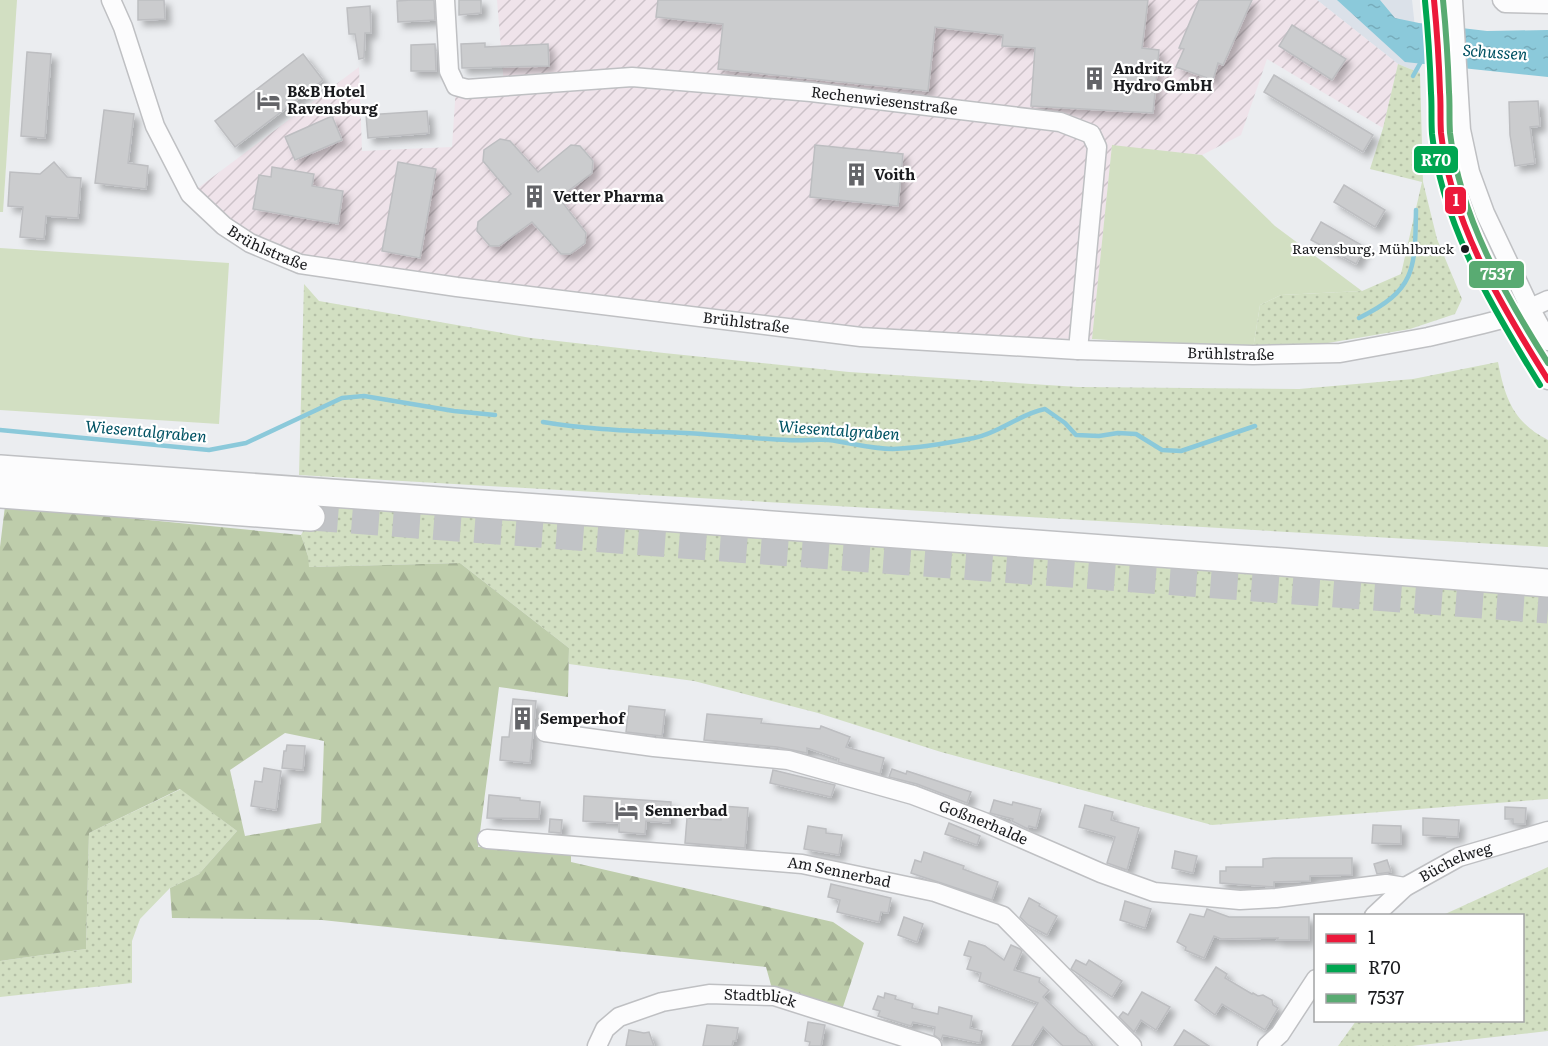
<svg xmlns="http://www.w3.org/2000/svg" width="1548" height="1046" font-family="Literata,serif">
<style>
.built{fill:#dbe1e9}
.industrial{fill:url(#industrial-furrows)}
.grass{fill:url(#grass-dots)}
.forest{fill:url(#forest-firs);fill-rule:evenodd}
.garden{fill:#d2dfc2}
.water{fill:url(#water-ripples)}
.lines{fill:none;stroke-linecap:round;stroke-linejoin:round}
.stream{stroke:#8bc9da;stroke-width:4.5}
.building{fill:#cbccce;stroke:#bdbec1;stroke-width:1.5;filter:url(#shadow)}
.highway-tunnel{stroke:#c1c3c6;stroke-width:27;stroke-dasharray:27 14;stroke-linecap:butt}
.minor-casing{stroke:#bfc0c3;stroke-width:21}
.highway-casing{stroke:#bfc0c3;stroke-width:30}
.minor{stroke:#fcfcfd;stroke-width:18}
.highway{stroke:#fcfcfd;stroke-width:27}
.bus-1-casing{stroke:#fff;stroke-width:10}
.bus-2-casing{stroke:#fff;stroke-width:10}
.bus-3-casing{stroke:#fff;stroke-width:10}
.bus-1{stroke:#ec193b;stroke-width:6}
.bus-2{stroke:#00a651;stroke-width:6}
.bus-3{stroke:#59ab72;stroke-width:6}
.bus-dot{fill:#1a1b1e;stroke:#fff;stroke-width:2}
.labels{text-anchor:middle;stroke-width:4.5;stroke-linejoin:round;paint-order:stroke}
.bus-label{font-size:14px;fill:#1a1b1e;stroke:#fff;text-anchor:end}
.poi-label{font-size:15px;font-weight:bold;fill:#1a1b1e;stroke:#fff;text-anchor:start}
.street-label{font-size:15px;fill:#1a1b1e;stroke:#fff}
.water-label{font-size:16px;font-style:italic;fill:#015263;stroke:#fff}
.line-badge{stroke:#fff;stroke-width:2}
.badge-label{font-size:16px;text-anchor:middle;font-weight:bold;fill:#fff}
</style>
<defs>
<pattern id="industrial-furrows" width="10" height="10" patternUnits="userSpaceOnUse" patternTransform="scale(1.5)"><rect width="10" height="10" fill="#efe3ea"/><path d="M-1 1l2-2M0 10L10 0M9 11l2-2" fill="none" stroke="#ccc2c8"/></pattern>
<pattern id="grass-dots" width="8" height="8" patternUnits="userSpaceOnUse" patternTransform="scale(1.5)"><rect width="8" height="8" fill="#d2dfc2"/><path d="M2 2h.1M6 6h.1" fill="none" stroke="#b4bfa6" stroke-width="1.8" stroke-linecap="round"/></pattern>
<pattern id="forest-firs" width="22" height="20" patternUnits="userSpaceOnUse" patternTransform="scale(1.5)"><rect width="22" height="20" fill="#becdab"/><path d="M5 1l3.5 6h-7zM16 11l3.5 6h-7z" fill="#a3af93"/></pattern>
<pattern id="water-ripples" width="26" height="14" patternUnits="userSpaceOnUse" patternTransform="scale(1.5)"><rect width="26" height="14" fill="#8bc9da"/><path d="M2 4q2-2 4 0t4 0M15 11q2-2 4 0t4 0" fill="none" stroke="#77acbb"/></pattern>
<filter id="shadow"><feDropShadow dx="5.5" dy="5.5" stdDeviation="3" flood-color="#0004"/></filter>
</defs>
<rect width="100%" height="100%" fill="#ebedf0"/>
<path class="built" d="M1317 0H1412L1420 73 1398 64Z"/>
<path class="industrial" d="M497 0H1317L1398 64 1383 128 1267 59 1241 135 1202 155 1112 146 1092 339 861 337 300 264 250 243 190 194 359 67 362 151 452 147 456 86 504 85Z"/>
<g class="grass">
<path d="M1398 64 1420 73 1423 182 1437 239 1462 299 1455 314 1410 329 1328 343 1253 349 1260 305 1281 295 1362 291 1401 274 1422 182 1370 169 1383 128Z"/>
<path d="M304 284 319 301 531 338 664 353 849 372 1078 387 1299 389 1413 379 1498 362C1505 398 1513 422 1548 440V547L299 475Z"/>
<path d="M319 503 1548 594V799L1212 825 941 752 818 713 694 681 569 664V648L460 563 308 567V556L301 535Z"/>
<path d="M181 789 237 831 199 874 170 888 140 919 132 941V983L0 997V961L86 949 89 833Z"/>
<path d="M1548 867V1031L1412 1046H1338L1356 1021 1522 1020V916L1443 915Z"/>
</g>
<path class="forest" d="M5 506 301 535 308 556 309 567 460 563 569 648 568 697 499 687 478 847 571 849V862L833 922 864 943 840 1016 774 996 766 967 322 920 172 918 170 888 199 874 237 831 180 789 89 833 86 949 0 961V547ZM285 733 324 741 321 823 245 836 230 770Z"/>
<g class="garden">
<path d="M0 0H17L3 212H0Z"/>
<path d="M1112 145 1202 155 1275 226 1362 291 1281 295 1260 305 1253 349 1092 339Z"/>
<path d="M0 248 229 263 219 424 0 410Z"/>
</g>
<path class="water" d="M1337 0H1380L1395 18 1419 23 1487 31 1548 30V77L1405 62Z"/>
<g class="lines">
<g class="stream">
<path d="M1413 76 1422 60"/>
<path d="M1359 318C1416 290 1415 269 1416 210"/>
<path d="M543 422C595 431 649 431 702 434 731 436 759 439 788 440 802 441 816 439 829 440 851 443 871 449 893 449 919 448 948 443 974 438 1000 433 1019 414 1045 409L1065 423 1076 435 1099 436 1118 433 1136 434 1162 450 1181 451 1255 426"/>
<path d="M0 430 209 450 246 443 342 398 364 396 454 411 495 415"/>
</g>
</g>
<g class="building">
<path d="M138 0H164L165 19 138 20Z"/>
<path d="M411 0H434L435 20 398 22 397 1Z"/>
<path d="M459 0H481V13L459 15Z"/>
<path d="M658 0H1148L1142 48 1159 50 1153 113 1031 106 1035 48 1002 46 1003 35 935 27 928 91 718 69 723 24 656 17Z"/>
<path d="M1199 0H1252L1223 65 1218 63 1213 80 1176 67 1184 49 1179 48Z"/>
<path d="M370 6 371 33H365L364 58 359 59 355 34H349L347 8Z"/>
<path d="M1292 25 1346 59 1332 80 1279 46Z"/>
<path d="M485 43V47L548 44 549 66 462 68 461 44Z"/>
<path d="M435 44 436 71H411V45Z"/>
<path d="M27 52 51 54 45 138 21 136Z"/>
<path d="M303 54 323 80 235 147 215 121Z"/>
<path d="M1274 75 1373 135 1363 152 1264 92Z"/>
<path d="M1538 101 1540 126 1530 127 1535 163 1515 166 1510 135 1509 102Z"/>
<path d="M104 110 134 114 128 163 148 166 146 189 95 183Z"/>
<path d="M427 111 429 133 368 138 366 115Z"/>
<path d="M332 116 342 140 295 160 285 137Z"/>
<path d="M500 139 510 141 538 172 571 145 580 146 593 161 592 173 559 198 586 233 585 243 570 254H561L532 222 499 246H490L477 231 478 222 511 194 483 161 484 150Z"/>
<path d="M815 145 903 154 898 206 810 197Z"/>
<path d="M54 162 67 177 81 178 78 218 46 216 44 239 20 237 23 207 8 206 10 172 40 174Z"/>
<path d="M398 162 436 169 420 258 382 251Z"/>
<path d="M272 167 314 174 312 186 343 191 338 224 253 209 259 175 271 177Z"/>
<path d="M1344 185 1385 210 1375 227 1334 202Z"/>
<path d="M1321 222 1365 247 1356 264 1311 240Z"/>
<path d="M513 699 536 701 530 763 500 760 502 737H509Z"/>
<path d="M629 706 665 710 662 736 626 732Z"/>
<path d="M707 714 762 719 761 723 820 729 821 726 850 737 846 747 884 758 880 774 838 762 839 759 807 748V753L777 747 704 740Z"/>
<path d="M287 745 305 746 303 770 282 768 284 751H286Z"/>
<path d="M264 768 281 771 276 810 251 806 255 781 262 782Z"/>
<path d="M892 769 906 774 907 771 971 792 967 803 917 784 889 777Z"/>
<path d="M773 770 835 785 831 797 770 783Z"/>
<path d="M489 795 520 798V800L540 802 539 819 487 818Z"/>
<path d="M584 796 671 802 670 823 646 821 645 834 619 832V823L583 821Z"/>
<path d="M994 800 1012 805 1013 802 1041 809 1036 828 1029 826 1028 829 1012 821 1013 819 990 813Z"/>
<path d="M1085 805 1113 812 1111 820 1139 828 1127 870 1107 863 1115 837 1079 827Z"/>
<path d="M722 806 748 808 745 848 685 843 687 818 721 820Z"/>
<path d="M1505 807 1526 808 1525 824H1513V819H1505Z"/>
<path d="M1423 818 1459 820 1458 837 1423 835Z"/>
<path d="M550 819 562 820 561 833 549 832Z"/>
<path d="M949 823 980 836 977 845 945 834Z"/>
<path d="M1373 825 1401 826V844L1372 843Z"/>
<path d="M808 826 826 829V833L842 835 839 855 804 849Z"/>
<path d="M1175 851 1197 856 1193 873 1172 868Z"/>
<path d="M924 852 964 866 963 869 998 882 992 900 911 873 915 860 921 862Z"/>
<path d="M1273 858H1352V875L1310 876V881L1274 882V887L1220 883V871H1226V867H1263V859Z"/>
<path d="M1387 860 1391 872 1377 874 1374 864Z"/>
<path d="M831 884 891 898 888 913 881 912 879 922 837 912 840 900 828 897Z"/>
<path d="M1029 898 1040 904 1039 906 1057 916 1047 935 1028 925 1020 917Z"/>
<path d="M1125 901 1151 909 1145 928 1120 920Z"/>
<path d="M1207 909 1229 917H1309V940H1277L1278 938 1221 939 1214 936 1204 958 1185 950 1186 947 1177 942 1190 914 1204 917Z"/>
<path d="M904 917 923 924 917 942 898 935Z"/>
<path d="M969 941 985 946 1004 960 1011 945 1020 949 1022 951 1014 970 1040 978 1039 982 1049 990 1043 997 1079 1032 1086 1036 1093 1046H1063L1043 1027 1031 1046H1012L1038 1003 979 981 981 973 967 969 971 957 964 955Z"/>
<path d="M1076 960 1086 965 1089 960 1122 981 1112 997 1071 969Z"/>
<path d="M1216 967 1227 974 1225 978 1252 994 1253 993 1258 996 1263 995 1272 1000 1273 1005 1278 1008 1265 1030 1222 1004 1215 1015 1195 1000Z"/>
<path d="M1142 992 1170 1007 1156 1030 1141 1020 1134 1032 1119 1017 1123 1012 1128 1015Z"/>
<path d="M885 993 896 996 895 999 913 1004 912 1008 938 1014 939 1007 972 1016 970 1028 982 1031 980 1043 943 1035 941 1040 934 1035 935 1027 913 1022 911 1026 878 1016 880 1011 873 1009 878 996 884 998Z"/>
<path d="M808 1022 825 1025 821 1046H809L810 1042 805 1041Z"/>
<path d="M707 1025 738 1028 736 1041H733L732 1046H703Z"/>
<path d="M629 1030 644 1033 649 1032 654 1046H626Z"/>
<path d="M1184 1030 1209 1046H1174Z"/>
</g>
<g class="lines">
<path class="highway-tunnel" d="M311 517 1548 610"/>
<defs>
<g id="minor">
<path id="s1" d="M111 0 123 27 155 126 190 194 224 226 250 243 300 264 457 287 861 337 1078 350 1253 355 1340 353 1428 337 1483 324 1510 317 1548 300"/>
<path id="s2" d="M445 0 449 71 456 86 467 89 632 77 811 92 1060 122 1091 134 1097 147 1078 350"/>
<path d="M1434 0C1437 29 1439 58 1440 87 1441 102 1440 118 1441 133 1449 214 1504 312 1548 380"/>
<path d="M1453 0 1461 130 1470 172 1485 213 1530 308 1548 341"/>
<path d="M1502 0 1505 3 1548 4"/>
<path id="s3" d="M545 732 654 747 788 760 913 795 984 822 1101 873 1154 892 1240 900 1276 898 1386 884 1405 887"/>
<path id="s4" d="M487 839 802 864 935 892 1003 916 1132 1046"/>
<path id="s5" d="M1374 916 1405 887 1459 857 1548 831"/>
<path id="s6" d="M597 1046 605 1029 619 1017 662 1002 709 994 774 996 932 1046"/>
<path d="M1267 1046 1280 1034 1316 979"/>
</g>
<g id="highway">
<path d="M0 469 1283 562 1548 583"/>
<path d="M0 494 311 517"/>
</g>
</defs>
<use href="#minor" class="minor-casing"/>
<use href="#highway" class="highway-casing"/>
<use href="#minor" class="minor"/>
<use href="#highway" class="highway"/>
<defs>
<path id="bus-1" d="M1434 0C1437 31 1439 61 1440 92 1441 105 1440 119 1441 133 1451 223 1501 305 1548 380"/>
<path id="bus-2" d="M1425 1C1428 31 1430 62 1431 93 1432 106 1431 120 1432 134 1442 225 1493 309 1540 385"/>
<path id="bus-3" d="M1443 0C1446 30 1448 61 1449 92 1450 105 1449 119 1450 133 1460 216 1504 294 1548 363"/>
</defs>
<use href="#bus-1" class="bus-1-casing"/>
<use href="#bus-2" class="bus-2-casing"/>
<use href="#bus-3" class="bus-3-casing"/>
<use href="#bus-1" class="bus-1"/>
<use href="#bus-2" class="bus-2"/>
<use href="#bus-3" class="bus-3"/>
</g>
<defs>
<symbol id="building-bare" viewBox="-9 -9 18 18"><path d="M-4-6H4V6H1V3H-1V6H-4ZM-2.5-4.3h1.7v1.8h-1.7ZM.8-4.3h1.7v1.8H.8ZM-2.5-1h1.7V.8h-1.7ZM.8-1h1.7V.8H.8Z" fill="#636468" stroke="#fff" stroke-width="2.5" paint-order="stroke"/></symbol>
<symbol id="hotel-bare" viewBox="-9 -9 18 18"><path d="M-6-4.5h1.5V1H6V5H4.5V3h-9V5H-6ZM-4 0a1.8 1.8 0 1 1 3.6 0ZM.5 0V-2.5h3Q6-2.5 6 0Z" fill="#636468" stroke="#fff" stroke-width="2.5" paint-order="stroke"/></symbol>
</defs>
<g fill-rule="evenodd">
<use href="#building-bare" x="1078" y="62" width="33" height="33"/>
<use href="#hotel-bare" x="252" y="84" width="33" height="33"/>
<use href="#building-bare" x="840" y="158" width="33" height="33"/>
<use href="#building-bare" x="518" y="180" width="33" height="33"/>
<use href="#building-bare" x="506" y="702" width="33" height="33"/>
<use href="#hotel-bare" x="610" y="794" width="33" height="33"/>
</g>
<circle class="bus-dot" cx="1465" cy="249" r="5"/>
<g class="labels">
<g class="bus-label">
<text x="1454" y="254">Ravensburg, Mühlbruck</text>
</g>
<g class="poi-label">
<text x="1113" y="74">Andritz<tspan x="1113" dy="17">Hydro GmbH</tspan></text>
<text x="287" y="97">B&amp;B Hotel<tspan x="287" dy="17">Ravensburg</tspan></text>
<text x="874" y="180">Voith</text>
<text x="553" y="202">Vetter Pharma</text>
<text x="540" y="724">Semperhof</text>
<text x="645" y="816">Sennerbad</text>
</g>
<g class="street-label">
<text dy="5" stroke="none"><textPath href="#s2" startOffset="518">Rechenwiesenstraße</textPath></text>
<text dy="5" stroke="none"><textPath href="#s1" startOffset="306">Brühlstraße</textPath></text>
<text dy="5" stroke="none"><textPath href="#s1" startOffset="792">Brühlstraße</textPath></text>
<text dy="5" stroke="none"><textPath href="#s1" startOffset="1278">Brühlstraße</textPath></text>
<text dy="5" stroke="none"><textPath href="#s3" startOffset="450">Goßnerhalde</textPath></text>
<text dy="5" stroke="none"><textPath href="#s5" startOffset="99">Büchelweg</textPath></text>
<text dy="5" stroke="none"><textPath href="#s4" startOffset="354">Am Sennerbad</textPath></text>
<text dy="5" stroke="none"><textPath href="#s6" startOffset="182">Stadtblick</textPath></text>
</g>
<g class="water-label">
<text transform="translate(1495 52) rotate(4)" y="6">Schussen</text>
<text transform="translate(839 430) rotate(4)" y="6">Wiesentalgraben</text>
<text transform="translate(146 431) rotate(5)" y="6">Wiesentalgraben</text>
</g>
</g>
<g class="line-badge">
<rect x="1413" y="145" width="46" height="29" rx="6" fill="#00a651"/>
<rect x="1444" y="186" width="23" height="29" rx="6" fill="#ec193b"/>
<rect x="1468" y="260" width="57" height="29" rx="6" fill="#59ab72"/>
</g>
<g class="badge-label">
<text x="1436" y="166">R70</text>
<text x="1456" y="206">1</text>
<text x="1497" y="280">7537</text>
</g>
<rect x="1314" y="914" width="210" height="108" fill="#ffffff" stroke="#a3a4a5" stroke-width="1.5"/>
<rect x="1326" y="934" width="30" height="9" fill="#ec193b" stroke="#a3a4a5" stroke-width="1.5"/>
<text x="1368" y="944" font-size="18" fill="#1a1b1e">1</text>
<rect x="1326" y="964" width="30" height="9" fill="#00a651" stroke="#a3a4a5" stroke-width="1.5"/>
<text x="1368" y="974" font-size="18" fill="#1a1b1e">R70</text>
<rect x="1326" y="994" width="30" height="9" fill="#59ab72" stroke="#a3a4a5" stroke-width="1.5"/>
<text x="1368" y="1004" font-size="18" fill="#1a1b1e">7537</text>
</svg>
